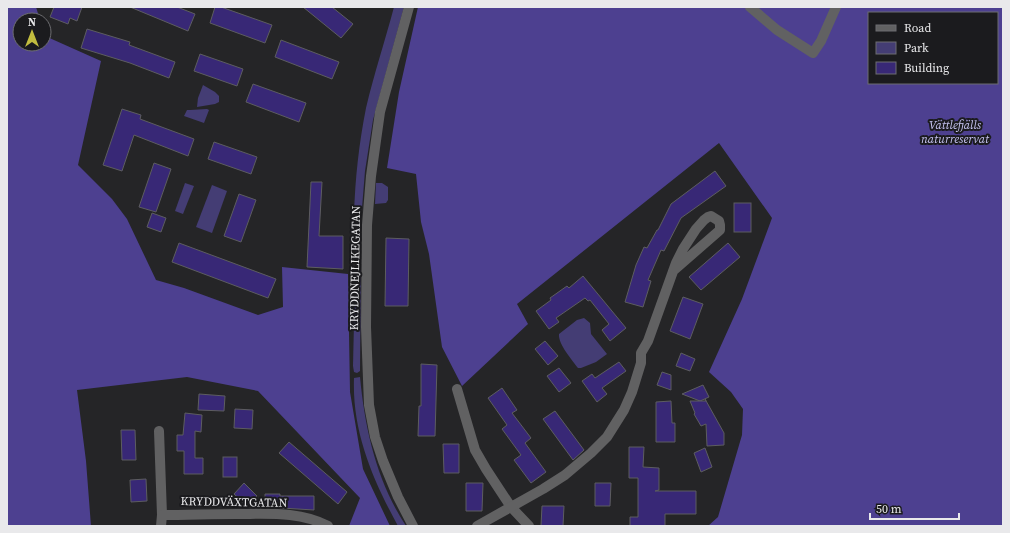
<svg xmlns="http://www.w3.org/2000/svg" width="1010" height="533" font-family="'Source Serif 4',serif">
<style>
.green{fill:#443d74}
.forest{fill:#4d4090;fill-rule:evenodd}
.building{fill:#382876;stroke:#5d5d60}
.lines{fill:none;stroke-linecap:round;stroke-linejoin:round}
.minor{stroke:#616162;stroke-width:10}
.labels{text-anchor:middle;stroke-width:4;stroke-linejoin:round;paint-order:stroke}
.park-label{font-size:12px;font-style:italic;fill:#c8c5f3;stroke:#1b1b1e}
.street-label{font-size:12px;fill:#e9e9eb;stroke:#1b1b1e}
</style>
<rect width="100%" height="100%" fill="#252527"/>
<g class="green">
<path d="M394 7H404L373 120 365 171 362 208 356 216 354 215C355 179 359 143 366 108 374 74 385 41 394 7Z"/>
<path d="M203 85 215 92 219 96V102L215 104 197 107 198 98Z"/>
<path d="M207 109 209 110 204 123 184 116 187 110H190Z"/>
<path d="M185 183 194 186 183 214 175 211Z"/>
<path d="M376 183H382L388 187V200L386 203 375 204Z"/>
<path d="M212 185 227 191 212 233 196 227Z"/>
<path d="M356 237 361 244 360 371 357 373 354 372 353 366Z"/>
<path d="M584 318 590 323 591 334 607 354 596 362 581 368H578C572 360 558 344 559 334L577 320Z"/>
<path d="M360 377C365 430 377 482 406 526H398C373 480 352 432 354 378Z"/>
</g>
<g class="forest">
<path d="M7 7H36L40 20H20V44H44V32L45 36 101 61 78 165 112 199 127 219 156 280 184 288 258 315 283 307 282 267 348 274 350 392 363 469 390 526H349L360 498 258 391 187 377 77 390 86 461 91 526H7Z"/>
<path d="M418 7H1003V526H708L718 517 742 435 743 409 731 392 709 372 742 299 772 218 719 143 517 304 528 324 462 386 442 347 429 254 421 222 416 174 387 168 399 92ZM869 13H997V83H869Z"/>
</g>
<g class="building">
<path d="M54 7H82L77 21 70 18 68 24 50 17Z"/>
<path d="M130 7H177L195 14 188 31Z"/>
<path d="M215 7H221L272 25 265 43 210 23Z"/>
<path d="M303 7H332L353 24 341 38Z"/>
<path d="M87 29 130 42 129 45 175 62 169 78 130 63 81 48Z"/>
<path d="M281 40 339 62 332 79 275 57Z"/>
<path d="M200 54 243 69 237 86 194 71Z"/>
<path d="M253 84 306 103 299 122 246 102Z"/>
<path d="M122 109 141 115 140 119 194 139 188 156 134 135 122 171 103 165Z"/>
<path d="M214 142 257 157 251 174 208 159Z"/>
<path d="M154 163 171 169 156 212 139 207Z"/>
<path d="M715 171 726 186 681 218 664 251 661 250 648 280 651 281 643 307 625 302 636 265 644 247 647 248 657 230H658L671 204Z"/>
<path d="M311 182H322L319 236H343V269L307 267Z"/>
<path d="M239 194 256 200 241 242 224 236Z"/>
<rect x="734" y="203" width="17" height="29"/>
<path d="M152 213 166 218 161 232 147 227Z"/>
<path d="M386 238 409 239 408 306H385Z"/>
<path d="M179 243 276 279 268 298 172 262Z"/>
<path d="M728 243 740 257 701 290 689 277Z"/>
<path d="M583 276 626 328 610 341 602 330 609 324 590 300 588 301 585 298 556 318 559 322 549 329 536 311 551 300 550 298 567 286 569 288Z"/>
<path d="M683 297 703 304 690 339 670 331Z"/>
<path d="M545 341 558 356 548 365 535 349Z"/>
<path d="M681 353 695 359 690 371 676 366Z"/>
<path d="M619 362 626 371 602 388 607 394 597 402 582 381 592 374 595 378Z"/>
<path d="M421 364 437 365 435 436H418L419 406H421Z"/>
<path d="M559 368 571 383 559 392 547 376Z"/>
<path d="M662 372 671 375V390L657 385Z"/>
<path d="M703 385 709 397 700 401 682 394Z"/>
<path d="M502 388 517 410 512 413 531 438 525 443 546 472 531 483 514 460 521 455 502 429 507 425 488 398Z"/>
<path d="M199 394 225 396 224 411 198 410Z"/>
<path d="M705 399 724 433V445L707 446 706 424 701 426 694 414 695 413 690 401H706Z"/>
<path d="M671 401 672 423H675V442H656V402Z"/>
<path d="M235 409 253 410 252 429 234 428Z"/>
<path d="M555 411 584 450 573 460 543 419Z"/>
<path d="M185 413 202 415 201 432 195 431V458H203V474H184V451H177V435H183Z"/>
<path d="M121 430H135L136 460H122Z"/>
<path d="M289 442 347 492 338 504 279 453Z"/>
<path d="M443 444H459V473H444Z"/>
<path d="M629 447H644L643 467 659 468V490L655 491H696V514H665V526H630V517H638V478H629Z"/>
<path d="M705 448 712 467 701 472 694 453Z"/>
<rect x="223" y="457" width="14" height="20"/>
<path d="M146 479 147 501 131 502 130 480Z"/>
<path d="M244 483 257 496 247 506 234 494Z"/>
<path d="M466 483H483L482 511H466Z"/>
<path d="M595 483H611L610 506H595Z"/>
<path d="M265 494H280V496H314V510L265 507Z"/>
<path d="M542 506H564L563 526H541Z"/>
</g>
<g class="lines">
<g class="minor">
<path d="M409 7 380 112 371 176 367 225 366 327 369 405 375 437 383 461 398 497 413 526"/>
<path d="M750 7 777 30 813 53 821 41 836 7"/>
<path d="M457 389 475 450 486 469 511 507 529 526"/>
<path d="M159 431 162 515"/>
<path d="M161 526 162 515C187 515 212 514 237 514 267 514 300 511 328 526"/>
<path d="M477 526 543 489 565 475 591 453 607 437 624 410 632 392 641 363V353L648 341 676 263 683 249 696 229 704 220 708 217 711 216 719 221 720 225V230L673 271"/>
</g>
</g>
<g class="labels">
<g class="park-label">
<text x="955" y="129">Vättlefjälls<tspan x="955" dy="14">naturreservat</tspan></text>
</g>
<g class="street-label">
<text transform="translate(355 268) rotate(-89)" y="4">KRYDDNEJLIKEGATAN</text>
<text transform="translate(234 502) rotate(1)" y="4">KRYDDVÄXTGATAN</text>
</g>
</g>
<rect width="1010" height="533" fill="none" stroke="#e9e9eb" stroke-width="16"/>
<rect x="868" y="12" width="130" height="72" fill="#1b1b1e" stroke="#6d6d70"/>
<rect x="876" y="25" width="20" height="6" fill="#616162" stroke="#6d6d70"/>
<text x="904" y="32" font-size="12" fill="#e9e9eb">Road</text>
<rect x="876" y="42" width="20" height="12" fill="#443d74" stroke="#6d6d70"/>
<text x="904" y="52" font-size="12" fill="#e9e9eb">Park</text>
<rect x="876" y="62" width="20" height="12" fill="#382876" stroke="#6d6d70"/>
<text x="904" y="72" font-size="12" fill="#e9e9eb">Building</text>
<g transform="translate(32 32)"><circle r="19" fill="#1b1b1e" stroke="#6d6d70"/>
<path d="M0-3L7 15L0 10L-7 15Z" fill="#c2bd3f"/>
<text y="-6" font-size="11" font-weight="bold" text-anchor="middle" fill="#e9e9eb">N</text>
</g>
<path d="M870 513v6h89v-6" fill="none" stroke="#e9e9eb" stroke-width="2"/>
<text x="876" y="513" font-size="12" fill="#e9e9eb" stroke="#1b1b1e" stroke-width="3" paint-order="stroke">50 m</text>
</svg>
